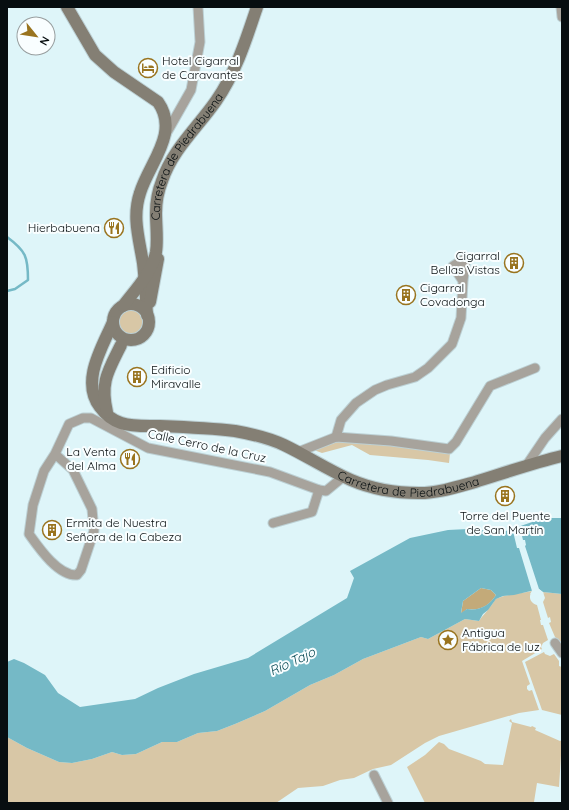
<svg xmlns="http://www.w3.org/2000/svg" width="569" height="810" font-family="Quicksand,sans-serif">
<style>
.green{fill:#d8c7a6}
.forest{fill:#c3aa79}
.water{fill:#75b9c6;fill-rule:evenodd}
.pier{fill:#def5f9}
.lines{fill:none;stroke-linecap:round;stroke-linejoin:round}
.stream{stroke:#75b9c6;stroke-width:2.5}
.street-casing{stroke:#bcd0d4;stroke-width:11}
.secondary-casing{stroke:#bcd0d4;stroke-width:14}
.street{stroke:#a7a39c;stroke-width:9}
.secondary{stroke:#847f74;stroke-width:12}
.labels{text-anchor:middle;stroke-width:4;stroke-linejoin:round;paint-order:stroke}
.poi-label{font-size:12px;fill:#070e10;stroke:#f9feff;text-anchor:start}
.street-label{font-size:12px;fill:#070e10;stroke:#f9feff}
.water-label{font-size:13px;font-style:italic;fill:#03454f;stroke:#f9feff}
</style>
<rect width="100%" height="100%" fill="#def5f9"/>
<g class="green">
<circle cx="131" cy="322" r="14"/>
<path d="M355 440 450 453 449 463 428 460 370 455 352 445 322 453 314 450 329 445 339 441Z"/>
<path d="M532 591C528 597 530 603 537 605L541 620H540L541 625H543L548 640 543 643 541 647 542 649 522 661 530 684 527 686V689L529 691 532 690 539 710 519 713 439 736 425 743 391 765 373 769 354 778 340 780 323 786 298 788 276 803H7V737L27 748 59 762 72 763 92 759 112 752 122 755 136 754 162 742H177L198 733 217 731 235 724 265 711 310 685 334 675 363 659 421 637 428 639 465 619 479 621C482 616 486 613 489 608 491 606 493 603 495 600 501 595 523 593 532 591Z"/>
<path d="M543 592 562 594V643L555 637 549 623 551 622 550 617 548 618 543 602 545 598Z"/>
<path d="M544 652 545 654 550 656 554 654 559 661V666L562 667V715L542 710 525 662Z"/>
<path d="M511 719 512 722 531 727 532 726 536 728 535 730 560 741 562 740 559 787 537 783 534 802 425 803 407 767 425 755 439 742 444 744 449 749 481 761 485 764 503 765 512 723 509 721Z"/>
</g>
<path class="forest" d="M481 588 491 590 496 595C489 606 480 611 467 609L461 614 463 601Z"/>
<path class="water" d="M544 518H562V594L543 592 539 589 514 595 503 596 496 599 488 610 483 614 479 621 465 619 428 639 421 637 363 659 334 675 310 685 265 711 235 724 217 731 198 733 177 742H162L136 754 122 755 112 752 92 759 72 763 59 762 27 748 7 737V662L14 659 24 663 45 675 58 693 80 707 135 699 158 688 194 674 248 658 347 598 354 578 350 571 410 538 448 530 468 529 503 532ZM481 588 491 590 496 595C489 606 479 611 467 609L461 613 463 601Z"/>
<path class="pier" d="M519 524 523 540H525L526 545 525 546 539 589 545 594 539 591 530 594 532 591 519 548H517L512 527Z"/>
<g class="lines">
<path class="stream" d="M7 237C26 251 28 257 28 280L15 289 7 291"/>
<defs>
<g id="street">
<path d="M561 7 562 17"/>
<path d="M166 134 191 90 200 42 198 7"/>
<path d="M336 437 341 420 356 403 375 390 387 385 415 377 428 368 452 344 461 318 463 281 466 258 453 266 463 281"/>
<path d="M298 452 336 437 391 441 449 449 456 442 490 386 535 368"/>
<path d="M55 454 73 470 92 509 94 531 81 570 77 575C58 576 39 548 29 534L33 505 44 471 55 454 69 424 83 418H91L148 448 270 472 319 490 326 491 343 477"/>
<path d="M526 466 545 438 562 419"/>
<path d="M273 523 312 512 319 490"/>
<path d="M555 643 562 653"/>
<path d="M374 775 388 803"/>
</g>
<g id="secondary">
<path d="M67 7 95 55 114 72 158 102C180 133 149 163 140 193 132 217 139 238 143 263 145 280 146 298 147 315"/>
<path d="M150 302 158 259"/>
<circle cx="131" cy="322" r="18"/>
<path id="s1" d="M123 306C135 290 152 273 156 252 158 240 156 226 156 213 156 202 158 191 162 181 172 150 198 127 216 101 236 72 246 40 257 7"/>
<path id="s2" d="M113 322C103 346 80 381 100 407 105 414 112 420 121 423 133 427 147 426 160 426 185 427 210 428 235 431 252 434 269 438 284 445 307 456 328 470 351 480 372 489 397 493 419 493 438 493 457 487 475 482 504 473 533 463 562 456"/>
<path d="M107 412C100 382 108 371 121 345"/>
</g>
</defs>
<use href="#street" class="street-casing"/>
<use href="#secondary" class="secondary-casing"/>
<use href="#street" class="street"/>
<use href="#secondary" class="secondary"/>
</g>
<defs>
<symbol id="hotel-ring" viewBox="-11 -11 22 22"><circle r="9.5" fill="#f9feff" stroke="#99741f" stroke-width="1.5"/><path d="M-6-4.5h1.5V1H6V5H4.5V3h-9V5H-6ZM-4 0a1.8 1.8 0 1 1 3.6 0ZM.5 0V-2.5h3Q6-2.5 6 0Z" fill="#99741f"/></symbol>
<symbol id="restaurant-ring" viewBox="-11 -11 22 22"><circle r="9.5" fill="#f9feff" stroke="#99741f" stroke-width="1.5"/><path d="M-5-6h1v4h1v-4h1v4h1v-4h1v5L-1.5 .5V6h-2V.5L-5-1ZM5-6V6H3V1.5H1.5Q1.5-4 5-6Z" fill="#99741f"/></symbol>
<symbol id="building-ring" viewBox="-11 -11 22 22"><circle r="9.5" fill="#f9feff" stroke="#99741f" stroke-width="1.5"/><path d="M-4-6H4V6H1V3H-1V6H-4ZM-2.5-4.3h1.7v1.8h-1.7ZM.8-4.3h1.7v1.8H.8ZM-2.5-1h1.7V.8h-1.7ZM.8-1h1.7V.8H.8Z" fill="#99741f"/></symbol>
<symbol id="sight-ring" viewBox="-11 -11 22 22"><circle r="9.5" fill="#f9feff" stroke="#99741f" stroke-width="1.5"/><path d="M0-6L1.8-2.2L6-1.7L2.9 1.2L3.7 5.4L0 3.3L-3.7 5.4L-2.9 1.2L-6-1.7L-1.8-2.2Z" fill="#99741f"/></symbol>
</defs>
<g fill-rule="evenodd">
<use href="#hotel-ring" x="137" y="57" width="22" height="22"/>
<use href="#restaurant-ring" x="103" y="217" width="22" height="22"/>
<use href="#building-ring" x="503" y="252" width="22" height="22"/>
<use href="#building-ring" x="395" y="284" width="22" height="22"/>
<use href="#building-ring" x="126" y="366" width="22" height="22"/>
<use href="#restaurant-ring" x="119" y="448" width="22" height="22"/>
<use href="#building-ring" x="494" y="485" width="22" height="22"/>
<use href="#building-ring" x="41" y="519" width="22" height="22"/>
<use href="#sight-ring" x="437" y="629" width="22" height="22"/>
</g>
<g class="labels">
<g class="poi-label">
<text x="162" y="65">Hotel Cigarral<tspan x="162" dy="14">de Caravantes</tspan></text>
<text x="100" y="232" text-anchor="end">Hierbabuena</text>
<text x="500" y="260" text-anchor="end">Cigarral<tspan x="500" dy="14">Bellas Vistas</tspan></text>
<text x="420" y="292">Cigarral<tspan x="420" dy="14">Covadonga</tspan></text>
<text x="151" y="374">Edificio<tspan x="151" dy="14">Miravalle</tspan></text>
<text x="116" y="456" text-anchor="end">La Venta<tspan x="116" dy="14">del Alma</tspan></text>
<text x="505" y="520" text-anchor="middle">Torre del Puente<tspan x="505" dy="14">de San Martín</tspan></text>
<text x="66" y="527">Ermita de Nuestra<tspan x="66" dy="14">Señora de la Cabeza</tspan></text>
<text x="462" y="637">Antigua<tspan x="462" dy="14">Fábrica de luz</tspan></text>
</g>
<g class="street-label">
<text dy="4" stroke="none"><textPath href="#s1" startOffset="168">Carretera de Piedrabuena</textPath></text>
<text transform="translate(207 446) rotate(12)" y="4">Calle Cerro de la Cruz</text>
<text dy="4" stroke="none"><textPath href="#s2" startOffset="417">Carretera de Piedrabuena</textPath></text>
</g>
<g class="water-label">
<text transform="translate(292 661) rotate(-25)" y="5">Río Tajo</text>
</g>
</g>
<rect width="569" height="810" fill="none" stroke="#070e10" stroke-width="16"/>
<g transform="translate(36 36) rotate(120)"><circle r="19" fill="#f9feff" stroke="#989e9f"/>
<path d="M0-3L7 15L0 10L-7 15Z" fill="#99741f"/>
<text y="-6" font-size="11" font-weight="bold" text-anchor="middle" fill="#070e10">N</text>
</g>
</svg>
